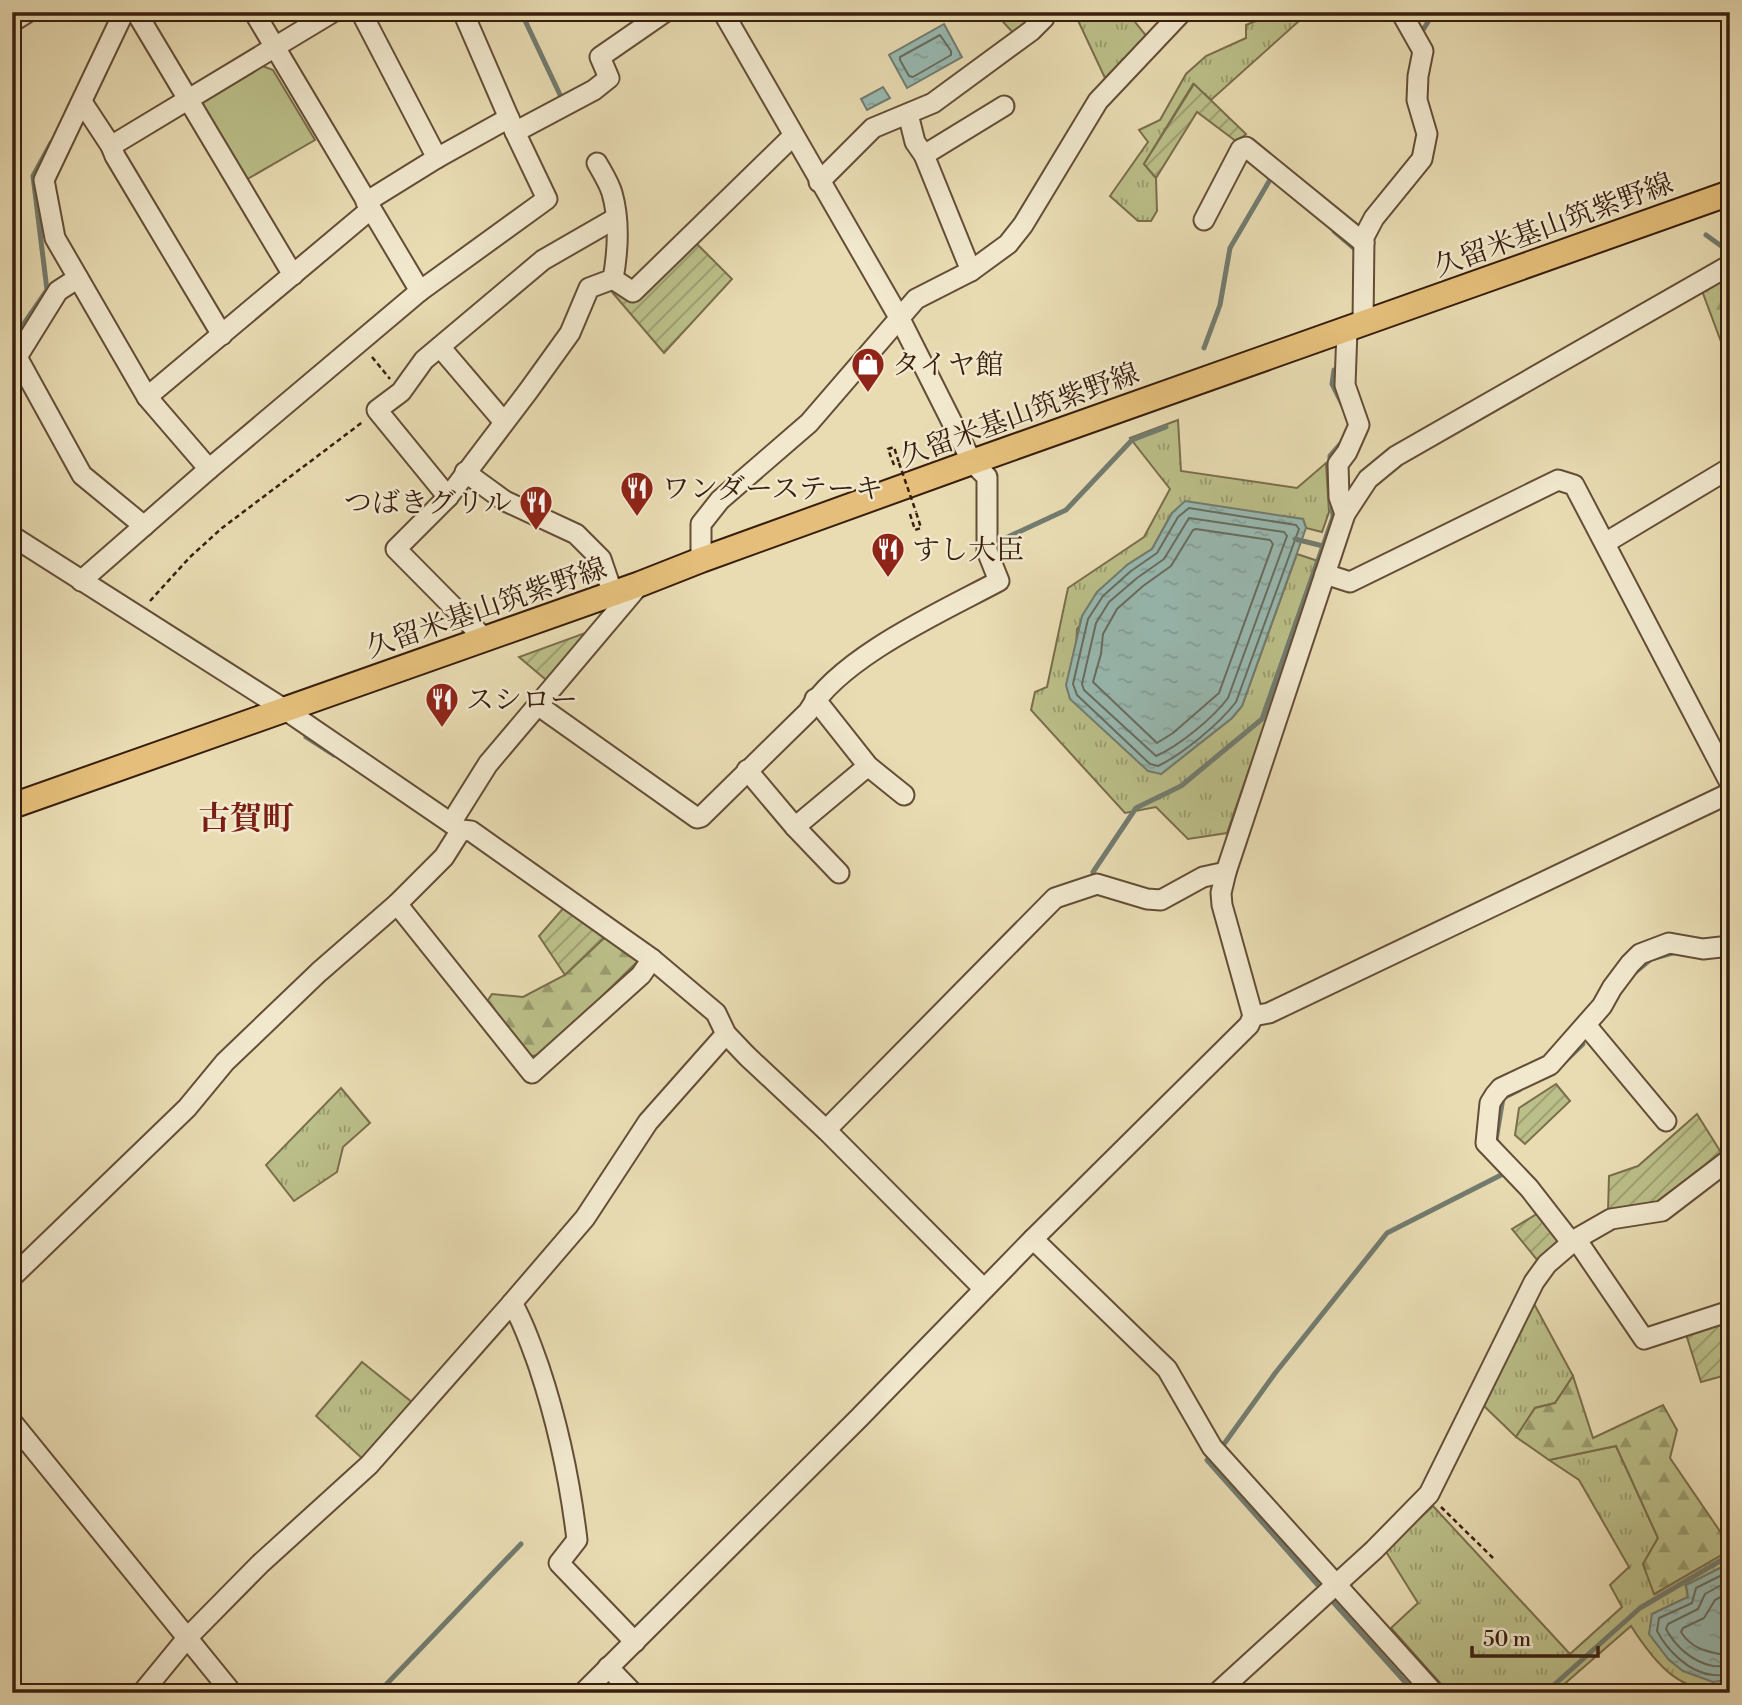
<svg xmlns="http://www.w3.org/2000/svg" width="1742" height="1705" font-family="'Libre Bodoni','Noto Serif JP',serif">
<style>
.grass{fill:url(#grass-tufts);stroke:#7a6e4c;stroke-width:2}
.forest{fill:url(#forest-firs);stroke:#7a6e4c;stroke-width:2}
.park{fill:#bbbf89;stroke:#7a6e4c;stroke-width:2}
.garden{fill:url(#garden-furrows);stroke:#7a6e4c;stroke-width:2}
.water{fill:url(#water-ripples);stroke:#727c70;stroke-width:2}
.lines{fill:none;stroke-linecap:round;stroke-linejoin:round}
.shore{stroke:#686c60;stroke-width:2}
.stream{stroke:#727c70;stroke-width:5}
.minor-casing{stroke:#644e37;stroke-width:23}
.major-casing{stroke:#381e0e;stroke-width:28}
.path{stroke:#381e0e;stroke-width:2.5;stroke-dasharray:5 3.5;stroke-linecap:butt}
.minor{stroke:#f1e8ce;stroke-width:19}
.major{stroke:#e4be7a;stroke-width:24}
.path-bridge{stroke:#381e0e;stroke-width:2.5;stroke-dasharray:5 3.5;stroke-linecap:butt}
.labels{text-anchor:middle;stroke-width:5;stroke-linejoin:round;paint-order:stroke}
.street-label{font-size:28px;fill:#381e0e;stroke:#f1e8ce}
.poi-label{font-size:28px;fill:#381e0e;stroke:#f1e8ce;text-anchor:start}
.quarter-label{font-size:32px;font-weight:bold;fill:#7a1f14;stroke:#f1e8ce}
</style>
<defs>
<pattern id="grass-tufts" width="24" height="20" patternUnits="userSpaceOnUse" patternTransform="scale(1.75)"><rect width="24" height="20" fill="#bbbf89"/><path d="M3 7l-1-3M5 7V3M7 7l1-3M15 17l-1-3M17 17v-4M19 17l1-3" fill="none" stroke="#999b6e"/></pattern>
<pattern id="forest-firs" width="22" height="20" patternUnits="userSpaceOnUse" patternTransform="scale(1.75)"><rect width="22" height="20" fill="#bbbf89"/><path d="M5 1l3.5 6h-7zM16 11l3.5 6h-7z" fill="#999b6e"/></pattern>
<pattern id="garden-furrows" width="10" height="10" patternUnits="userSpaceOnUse" patternTransform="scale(1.75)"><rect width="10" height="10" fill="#bbbf89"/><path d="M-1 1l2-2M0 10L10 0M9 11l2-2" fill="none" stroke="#999b6e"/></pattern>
<pattern id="water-ripples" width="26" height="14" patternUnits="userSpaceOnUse" patternTransform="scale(1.75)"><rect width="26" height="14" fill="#98bab2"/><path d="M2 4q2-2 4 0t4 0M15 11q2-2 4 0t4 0" fill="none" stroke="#849f98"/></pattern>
</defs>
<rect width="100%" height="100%" fill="#e9dcb3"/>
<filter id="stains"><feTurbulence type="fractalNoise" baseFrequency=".00286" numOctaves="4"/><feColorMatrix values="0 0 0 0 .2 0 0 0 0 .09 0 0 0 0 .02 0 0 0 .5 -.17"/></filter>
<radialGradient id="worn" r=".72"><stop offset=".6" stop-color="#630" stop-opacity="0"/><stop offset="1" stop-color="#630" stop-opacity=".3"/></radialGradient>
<g class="grass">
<path d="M1074 12H1127L1147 37 1105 78Z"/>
<path d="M1278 12H1309L1211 100 1193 84 1144 164 1156 178 1157 211 1151 221H1138L1110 196 1148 142 1139 130 1160 120 1186 74 1206 56 1246 38V25Z"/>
<path d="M1178 420 1181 471 1297 488 1326 463 1329 512 1322 532 1306 528 1303 519 1172 513 1152 549 1127 565 1077 629 1076 648 1161 774 1232 718 1242 706 1297 554 1321 562 1227 833 1188 839 1156 807 1125 813 1031 710 1035 692 1047 687 1068 588 1144 537 1170 489 1130 438Z"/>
<path d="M341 1088 370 1123 343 1147 337 1172 294 1201 266 1165Z"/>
<path d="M1532 1300 1573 1376 1555 1403 1535 1408 1516 1437 1484 1406Z"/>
<path d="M362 1362 413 1403 365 1461 316 1416Z"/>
<path d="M1616 1446 1658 1538 1643 1564 1655 1594 1730 1550V1563L1686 1585 1688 1597 1652 1614 1719 1681 1730 1684V1693C1679 1693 1656 1665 1631 1626L1554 1693H1449L1391 1628 1418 1603 1385 1550 1433 1506 1570 1654 1622 1607 1610 1585 1629 1567 1579 1480 1549 1460Z"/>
</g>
<g class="forest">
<path d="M994 12H1036L1033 19 1016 36Z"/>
<path d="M1730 275V366L1701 288Z"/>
<path d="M606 936 638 961 542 1055 531 1056 486 1003 492 994 523 997 565 975Z"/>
<path d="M1573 1376 1593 1438 1663 1405 1677 1430 1670 1458 1730 1546V1550L1654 1594 1643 1564 1658 1538 1616 1446 1549 1460 1516 1437 1535 1408 1555 1403Z"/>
</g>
<path class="park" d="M260 65 273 70 315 140 244 181 202 109 204 99Z"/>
<g class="garden">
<path d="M1194 84 1246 134 1237 142 1197 112 1156 178 1144 164Z"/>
<path d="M693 240 732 279 664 353 606 285 634 299Z"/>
<path d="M585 633 586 641 551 684 519 657Z"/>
<path d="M566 905 606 936 565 975 539 936Z"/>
<path d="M1556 1084 1570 1101 1525 1144 1515 1135 1519 1108Z"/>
<path d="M1697 1114 1722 1154 1668 1198 1643 1209 1608 1212 1609 1176 1638 1166Z"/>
<path d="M1540 1212 1564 1241 1538 1261 1512 1229Z"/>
<path d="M1730 1317V1374L1701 1382 1685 1331Z"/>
</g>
<g class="water">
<path d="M944 24 962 57 907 88 889 55Z"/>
<path d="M883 87 890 98 867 110 861 99Z"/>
<path d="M1185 501 1303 519 1306 528 1242 706 1232 718 1161 774 1148 771 1070 699 1066 685 1082 616 1097 592 1127 565 1152 549 1172 513Z"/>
<path d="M1730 1563V1684L1719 1681 1713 1682 1683 1671 1669 1660 1649 1634 1652 1614 1688 1597 1686 1585Z"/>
</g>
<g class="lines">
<g class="shore">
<path d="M940 35 951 51V55L913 77 909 76 900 60V57Z"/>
<path d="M1189 508 1296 525 1299 529 1236 702C1219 724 1183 754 1158 766L1150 764 1077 695 1073 684 1088 619 1103 596 1131 571 1157 553 1178 517Z"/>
<path d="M1189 518 1284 532 1287 536 1228 698C1213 718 1179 746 1156 756L1084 690 1082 684 1096 623 1109 602 1137 578 1164 559Z"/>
<path d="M1196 529 1270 540 1273 544 1219 693 1173 733 1157 743 1093 682 1101 654 1103 634 1117 609 1143 586 1171 566 1193 530Z"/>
<path d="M1730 1571 1696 1588 1692 1603 1659 1618 1657 1631C1667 1650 1689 1673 1713 1675 1719 1675 1723 1675 1730 1676"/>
<path d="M1730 1580 1705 1594 1698 1609 1668 1624 1666 1629C1675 1646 1692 1662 1713 1666 1719 1666 1724 1666 1730 1667"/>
<path d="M1730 1592 1715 1600 1704 1618 1683 1628 1681 1632C1693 1651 1710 1652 1730 1656"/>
</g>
<g class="stream">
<path d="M521 12 562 99"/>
<path d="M1423 30 1434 12"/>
<path d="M1334 231 1355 249 1356 252"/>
<path d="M1706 235 1724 248 1730 250"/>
<path d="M12 341 47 290 33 176 51 143"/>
<path d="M1204 348 1220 305 1230 248 1271 178 1275 181"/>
<path d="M1334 370 1332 384 1343 406"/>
<path d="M1330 465V456L1343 441"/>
<path d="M1295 539 1323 546 1333 517 1332 503"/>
<path d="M999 541 1066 510 1132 440 1166 427"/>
<path d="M306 737 334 755"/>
<path d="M1093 872 1136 808 1181 786 1262 719 1323 546"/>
<path d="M1633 974 1651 959 1676 952"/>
<path d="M1553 1073 1583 1044"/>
<path d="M1500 1145 1496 1140 1503 1098 1519 1090"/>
<path d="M1224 1444 1276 1372 1387 1233 1503 1174"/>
<path d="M1207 1460 1317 1584"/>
<path d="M1334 1603 1415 1693"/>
<path d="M378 1693 521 1544"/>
<path d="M1545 1693 1640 1608 1730 1555"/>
</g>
<defs>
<g id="minor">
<path d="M124 12 44 180 55 238 147 397 209 469"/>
<path d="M136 12 293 275"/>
<path d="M254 12 420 291"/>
<path d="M361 12 437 158"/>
<path d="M12 22 28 12"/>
<path d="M82 102 111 146 333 12"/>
<path d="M908 114 915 142 924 155 971 271"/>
<path d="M515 132 594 90 609 78 600 57 665 12"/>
<path d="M111 146 115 156 222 335"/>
<path d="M924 155 1004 106"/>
<path d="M819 182 873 128 933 103 1031 31 1044 18 1046 12"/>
<path d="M366 202 437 158 509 118"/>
<path d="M1204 220 1241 149 1246 147 1364 243"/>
<path d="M78 278 58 291 17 357 82 475 144 526"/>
<path d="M613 279 633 292 793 136"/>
<path d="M1363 324 1364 237 1374 218 1422 159 1427 134 1417 100 1418 76 1423 51 1401 12"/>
<path d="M440 347 504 422"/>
<path d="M147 397 371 209"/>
<path d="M465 472 505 501 576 534 601 559 613 594"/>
<path d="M448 497 377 410 401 392 424 360 543 260 616 218"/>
<path d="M1345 514 1339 497 1338 464 1347 452 1359 425 1345 385 1347 330"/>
<path d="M12 536 284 709 461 830 471 831 652 959 716 1013 726 1034 747 1056 826 1130 984 1289"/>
<path d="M1605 543 1730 468"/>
<path d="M701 560V524L720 500 809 423 916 299 971 271 1008 244 1023 225 1098 101 1182 12"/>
<path d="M1325 574 1350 582 1558 480 1574 485 1730 783"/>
<path d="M81 581 209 469 420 291 547 199 515 132 463 12"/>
<path d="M485 639 396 549 448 497 529 390 570 333 589 288 613 279C618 251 620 221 612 193 609 183 602 172 597 163"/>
<path d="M815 699 868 766 904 795"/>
<path d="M539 706 697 818 701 817 808 712C840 657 943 611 999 581L987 551V477L972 462 900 319 723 12"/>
<path d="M747 770 795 827 839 873"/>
<path d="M451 823 488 764 640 584"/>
<path d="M795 827 868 766"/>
<path d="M397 904 532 1073 641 975 652 959"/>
<path d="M1253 1016 1269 1013 1730 793"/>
<path d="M1586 1025 1666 1121"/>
<path d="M826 1130 1055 898 1097 884 1147 899 1161 900 1203 877 1226 872"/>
<path d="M1033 1239 1167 1369 1212 1447 1434 1693"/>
<path d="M1576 1239 1644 1339 1730 1311"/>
<path d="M1571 1242 1529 1188 1486 1143 1490 1103 1495 1095 1501 1088 1550 1065 1602 1006 1612 988 1630 964 1640 954 1669 943 1703 949 1730 946"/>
<path d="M12 1277 187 1108 225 1062 319 972 397 904 444 857 461 830"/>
<path d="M12 1422 232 1693"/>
<path d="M635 1642 559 1563 577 1540C570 1481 558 1424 539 1367 531 1345 524 1323 512 1303L585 1218 648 1122 726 1034"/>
<path d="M608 1667 633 1693"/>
<path d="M142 1693 188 1637 260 1564 369 1465 512 1303"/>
<path d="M583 1693 859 1418 1033 1239 1249 1025 1253 1016 1222 905 1221 893 1226 872 1345 514 1368 479 1396 456 1730 265"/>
<path d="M1217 1693 1374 1550 1429 1494 1534 1282 1547 1264 1576 1239 1611 1219 1662 1211 1730 1159"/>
</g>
<path id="major" d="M12 806 640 584 701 560 972 462 1730 193"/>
</defs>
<use href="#minor" class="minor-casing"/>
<use href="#major" class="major-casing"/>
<g class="path">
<path d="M372 357 390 379"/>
<path d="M894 465 888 449 894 447 899 463"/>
<path d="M910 514 915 530 921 528 916 512"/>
<path d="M150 601 190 557 222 528 364 421"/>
<path d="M1441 1507 1493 1558"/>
</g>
<use href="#minor" class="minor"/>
<use href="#major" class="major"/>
<path class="path-bridge" d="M899 463 916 512"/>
</g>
<defs>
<symbol id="shop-pin" viewBox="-11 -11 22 30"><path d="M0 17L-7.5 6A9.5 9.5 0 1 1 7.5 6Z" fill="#8f2418" stroke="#f1e8ce"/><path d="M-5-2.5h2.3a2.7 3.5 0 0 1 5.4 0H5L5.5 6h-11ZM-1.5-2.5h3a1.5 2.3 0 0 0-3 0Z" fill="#fff"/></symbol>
<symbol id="restaurant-pin" viewBox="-11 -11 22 30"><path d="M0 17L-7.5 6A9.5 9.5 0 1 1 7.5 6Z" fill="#8f2418" stroke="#f1e8ce"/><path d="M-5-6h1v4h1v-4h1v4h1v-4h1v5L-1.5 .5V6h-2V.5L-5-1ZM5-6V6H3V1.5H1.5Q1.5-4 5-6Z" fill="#fff"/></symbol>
</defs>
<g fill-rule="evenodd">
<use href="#shop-pin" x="849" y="345" width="38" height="52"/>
<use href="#restaurant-pin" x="618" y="469" width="38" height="52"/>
<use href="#restaurant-pin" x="517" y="483" width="38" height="52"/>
<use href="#restaurant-pin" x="869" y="530" width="38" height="52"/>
<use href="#restaurant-pin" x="423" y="680" width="38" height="52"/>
</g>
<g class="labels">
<g class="street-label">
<text transform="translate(1553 224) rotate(-20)" y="10">久留米基山筑紫野線</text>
<text transform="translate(1019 414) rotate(-20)" y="10">久留米基山筑紫野線</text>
<text transform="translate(486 607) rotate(-19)" y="10">久留米基山筑紫野線</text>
</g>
<g class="poi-label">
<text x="892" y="374">タイヤ館</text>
<text x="662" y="498">ワンダーステーキ</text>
<text x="512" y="512" text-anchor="end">つばきグリル</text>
<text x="912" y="559">すし大臣</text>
<text x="466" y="709">スシロー</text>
</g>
<g class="quarter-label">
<text x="246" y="829">古賀町</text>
</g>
</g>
<rect width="1742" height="1705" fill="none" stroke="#e9dcb3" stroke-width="42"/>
<rect x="14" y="14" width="1714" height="1677" fill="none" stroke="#381e0e" stroke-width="3.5"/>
<rect x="21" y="21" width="1700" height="1663" fill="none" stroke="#381e0e" stroke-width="2"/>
<path d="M1472 1646v10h126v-10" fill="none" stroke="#381e0e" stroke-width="3.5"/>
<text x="1483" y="1646" font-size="21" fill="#381e0e" stroke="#f1e8ce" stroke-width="5" paint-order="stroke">50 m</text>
<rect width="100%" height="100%" filter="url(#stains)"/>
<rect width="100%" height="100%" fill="url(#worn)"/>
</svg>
